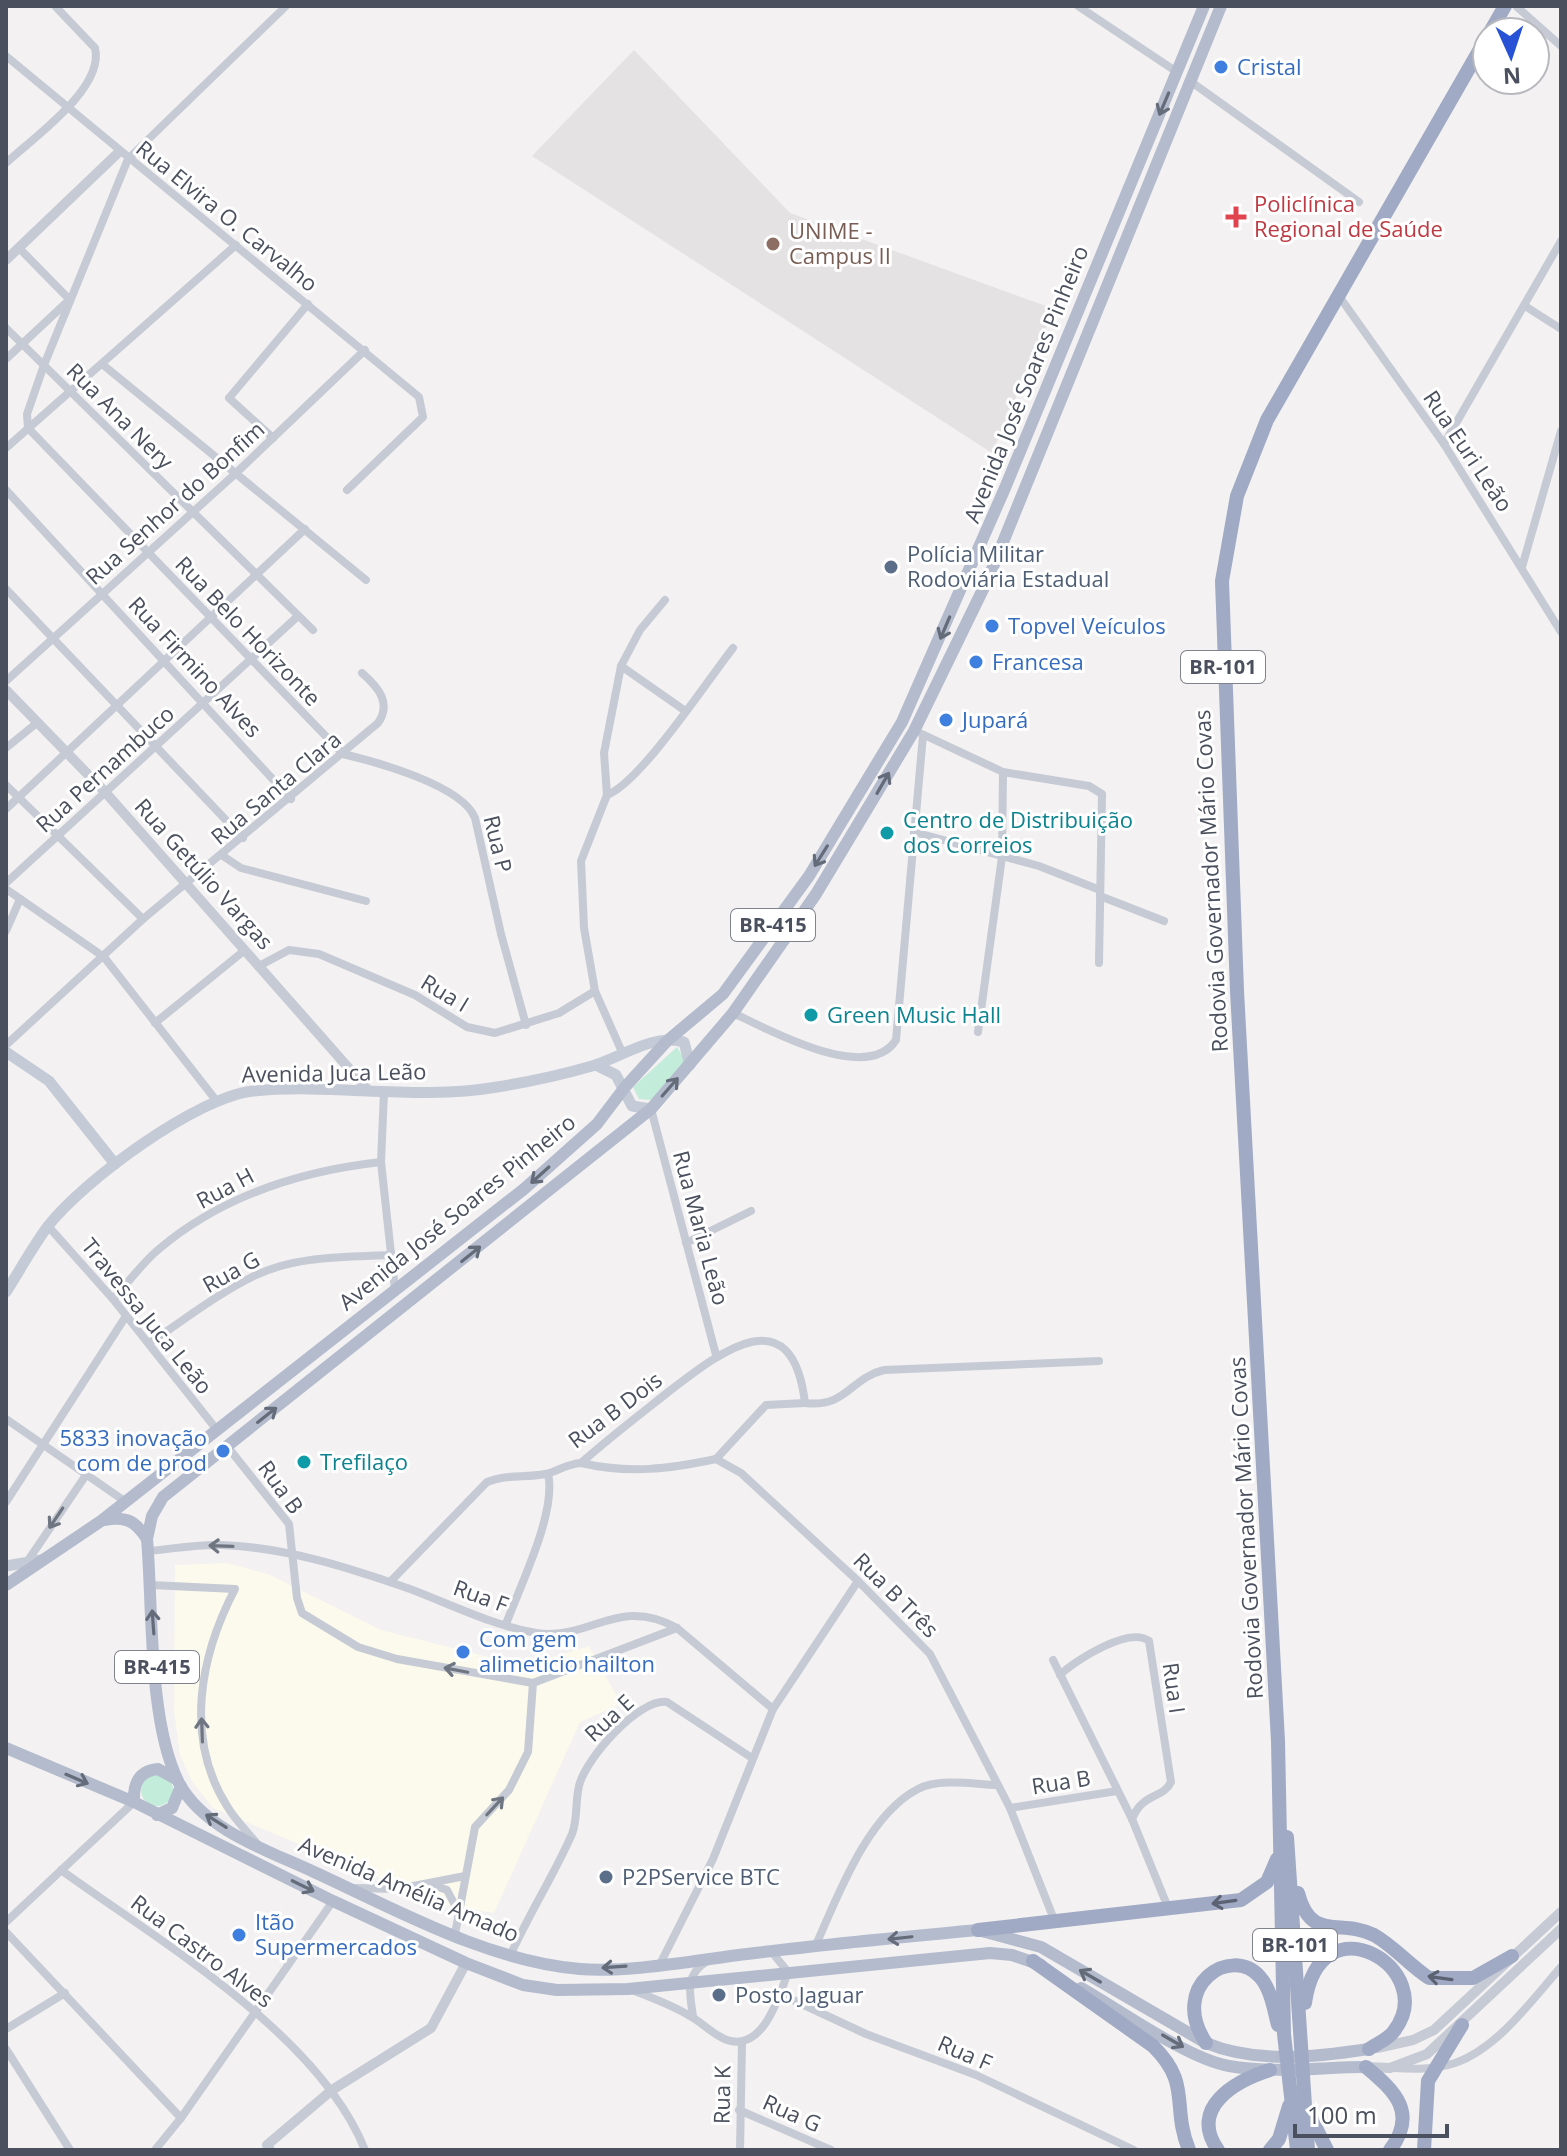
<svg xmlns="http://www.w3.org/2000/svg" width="1567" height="2156" font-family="'Open Sans',sans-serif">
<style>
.commercial{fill:#fbfaec}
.education{fill:#e4e2e2}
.green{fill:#c3ecdb}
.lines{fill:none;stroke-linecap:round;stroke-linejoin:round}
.minor{stroke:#c5cad4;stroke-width:8}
.tertiary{stroke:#c5cad4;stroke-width:10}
.secondary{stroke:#c5cad7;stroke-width:11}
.primary{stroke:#b3bbcd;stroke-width:12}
.trunk{stroke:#a0aac4;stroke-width:14}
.oneway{stroke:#646b79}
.oneway2{stroke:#6f7581}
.oneway3{stroke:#5b6272}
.shop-dot{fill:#3f7fe0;stroke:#fff;stroke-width:3}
.health-dot{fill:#e0444e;stroke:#fff;stroke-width:3}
.education-dot{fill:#8d6e63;stroke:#fff;stroke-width:3}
.service-dot{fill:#5c6f8a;stroke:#fff;stroke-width:3}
.culture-dot{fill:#0f9aa8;stroke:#fff;stroke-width:3}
.labels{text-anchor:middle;stroke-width:6;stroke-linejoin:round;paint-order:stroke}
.shield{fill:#fff;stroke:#80848e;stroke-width:2}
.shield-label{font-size:20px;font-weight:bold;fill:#4a505d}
.shop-label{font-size:22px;fill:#366cbe;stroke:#fff;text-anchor:start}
.health-label{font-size:22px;fill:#be3a42;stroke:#fff;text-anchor:start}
.street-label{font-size:22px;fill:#4a505d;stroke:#fff}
.education-label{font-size:22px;fill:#785e54;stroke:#fff;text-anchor:start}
.service-label{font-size:22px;fill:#4e5e75;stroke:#fff;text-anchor:start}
.culture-label{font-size:22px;fill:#0d838f;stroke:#fff;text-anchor:start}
</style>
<rect width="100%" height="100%" fill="#f3f1f1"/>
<path class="commercial" d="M227 1563 268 1574 381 1630 524 1666 589 1646 621 1704 580 1722 494 1913 444 1905 213 1808 193 1783 180 1755 174 1711 175 1565Z"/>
<path class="education" d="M634 50 790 213 1054 309 992 453 532 156Z"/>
<g class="green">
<path d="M677 1047 685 1060 682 1066 651 1100 639 1099 633 1087Z"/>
<circle cx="157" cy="1790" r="16"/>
</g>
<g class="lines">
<g class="minor">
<path d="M286 6 128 159 44 365 27 414 28 428 343 754C376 762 462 785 475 818L501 934 526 1025"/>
<path d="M1078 6 1177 72"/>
<path d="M1516 6 1561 46"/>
<path d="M6 56 419 397 423 417 347 490"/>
<path d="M1190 81 1359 202"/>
<path d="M6 163C33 138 105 88 95 48L55 6"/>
<path d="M19 248 69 299"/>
<path d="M1339 296 1444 444 1561 632"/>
<path d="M1525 306 1561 329"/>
<path d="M6 328 313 630"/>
<path d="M6 359 66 303"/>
<path d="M102 364 366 580"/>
<path d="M273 438 229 398 308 304"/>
<path d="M1444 444 1561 241"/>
<path d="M6 448 236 245"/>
<path d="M6 490 291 799"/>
<path d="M1522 567 1561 431"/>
<path d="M6 589 243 838"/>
<path d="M621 666 684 710"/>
<path d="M6 681 235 474 365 350"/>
<path d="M922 734 1003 772 1089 786 1102 794 1099 963"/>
<path d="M6 748 38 722"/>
<path d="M6 785 143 919"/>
<path d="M607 795C641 782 707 681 733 648"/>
<path d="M6 809 305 529"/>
<path d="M914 832 1039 866 1100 890"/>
<path d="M223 856 241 868 366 901"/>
<path d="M6 883 298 616"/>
<path d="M6 889 104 957 215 1099"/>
<path d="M1100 896 1164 921"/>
<path d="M6 931 20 899"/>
<path d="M259 966 289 950 319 954 415 995 467 1027 495 1033 559 1013 595 991 622 1052"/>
<path d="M595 991 584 928 581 861 607 795 604 753 621 666 640 630 665 600"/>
<path d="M733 1013C768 1029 867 1085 896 1040L923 735"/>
<path d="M155 1023 245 950"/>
<path d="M978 1032 1002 857 1003 772"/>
<path d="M6 1045 143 919 378 723C392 703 378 687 362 673"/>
<path d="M384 1092 381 1162 395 1290"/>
<path d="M651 1109 716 1355"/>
<path d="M48 1226 113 1299 217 1430"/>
<path d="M686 1243 751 1211"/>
<path d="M113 1299C128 1283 142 1263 159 1249 223 1195 300 1171 381 1162"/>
<path d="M149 1343C183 1321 217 1294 254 1276 294 1256 345 1257 389 1255"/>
<path d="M6 1419 126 1502"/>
<path d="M227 1446 289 1524 297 1598 302 1613 358 1647 397 1659 533 1683 677 1628"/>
<path d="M716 1459 766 1405 805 1403"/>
<path d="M581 1463C629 1474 669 1469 716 1459L741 1473 858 1581 930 1654 1010 1808 1055 1922"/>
<path d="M6 1502 126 1316"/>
<path d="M148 1551C172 1549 197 1544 221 1545 285 1547 350 1568 410 1589 450 1604 494 1626 536 1633 590 1641 618 1595 677 1628L773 1709"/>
<path d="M27 1562 86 1475"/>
<path d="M390 1582 487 1482C506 1474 525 1478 545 1474 558 1472 565 1464 581 1463 609 1438 638 1416 667 1393 719 1353 792 1294 805 1403 847 1408 850 1378 884 1370L1099 1361"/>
<path d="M151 1585 235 1589C200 1656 184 1738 227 1806 235 1820 248 1832 258 1845"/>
<path d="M506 1624C520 1586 557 1512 548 1474"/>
<path d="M1053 1660 1132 1819 1169 1910"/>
<path d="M1060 1675C1075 1660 1130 1626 1149 1641L1171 1782C1163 1799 1143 1792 1132 1819"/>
<path d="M1010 1808 1117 1791"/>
<path d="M61 1870C160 1942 319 2034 365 2150"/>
<path d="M433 1885 447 1890 458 1911"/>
<path d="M355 1888 398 1889 465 1876"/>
<path d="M6 1922 134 1802"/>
<path d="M6 1932 181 2118"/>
<path d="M455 1934 475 1827 509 1790 528 1752 533 1683"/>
<path d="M815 1947C837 1898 867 1815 918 1789 939 1778 973 1784 997 1785"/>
<path d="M511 1954C529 1914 554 1875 572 1834 578 1819 575 1802 579 1786 585 1759 639 1698 667 1702L752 1758"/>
<path d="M660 1964 713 1859 773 1709 858 1581"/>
<path d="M632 1990C653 1998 672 2005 690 2016 703 2023 713 2035 727 2040 763 2052 779 1997 788 1972L771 1951"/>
<path d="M780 1994 866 2034 976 2075 1134 2150"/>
<path d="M693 2017C690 1993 684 1976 706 1962"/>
<path d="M6 2029 65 1993"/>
<path d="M6 2049 70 2150"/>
<path d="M1393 2068C1414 2069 1434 2070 1455 2063 1498 2048 1532 2000 1561 1967"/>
<path d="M739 2110 831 2150"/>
<path d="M155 2150 181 2118 333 1901"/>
<path d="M740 2150 742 2042"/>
</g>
<g class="tertiary">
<path d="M6 260 119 152"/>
<path d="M6 690 106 793 368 1090"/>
<path d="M1377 2048 1413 2040 1434 2030 1561 1912"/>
<path d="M1366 2067 1390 2068 1427 2054 1561 1929"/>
<path d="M270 2150 267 2145 332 2090 431 2028 466 1963"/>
</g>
<g class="secondary">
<path d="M6 1052 49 1081 115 1164"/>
<path d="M596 1065 616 1075 632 1106 651 1109"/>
<path d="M6 1292C20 1270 33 1246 48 1226 84 1180 197 1097 253 1091 334 1083 416 1101 497 1087 528 1082 561 1075 592 1066 620 1058 653 1033 684 1042L690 1065"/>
<path d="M6 1566 41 1560"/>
</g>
<g class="primary">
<path d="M1221 6 988 579 914 731 816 894 733 1013 651 1109 163 1497 152 1516 147 1539C153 1609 148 1722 179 1783 204 1830 269 1851 314 1872 397 1910 487 1961 580 1969 632 1973 702 1959 755 1953 829 1944 903 1937 978 1930L1041 1947 1206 2043C1257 2064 1316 2057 1369 2049"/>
<path d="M104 1520C125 1516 135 1520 147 1539"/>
<path d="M6 1585 101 1521 524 1189 597 1124 625 1087 667 1041 723 994 809 876 902 722 1005 488 1204 6"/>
<path d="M6 1748 134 1802 333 1901 466 1963 523 1985 557 1990 628 1989 990 1953 1012 1955 1041 1965"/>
<path d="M134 1802C133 1783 139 1771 158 1769L176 1779"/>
<path d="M157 1815 172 1808 181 1786"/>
<path d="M1081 1988C1120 2010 1188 2059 1229 2066 1275 2074 1321 2067 1366 2067"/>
</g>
<g class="trunk">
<path d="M1490 32 1505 6"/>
<path d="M1287 1837 1308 2150"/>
<path d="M1298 1893C1311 1943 1341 1918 1374 1935 1395 1947 1409 1965 1429 1978H1473L1512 1956"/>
<path d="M978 1930 1241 1900 1267 1882 1277 1859"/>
<path d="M1033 1961 1153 2046C1192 2084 1171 2106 1189 2150"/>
<path d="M1305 2003C1320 1896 1441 1970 1394 2031 1389 2039 1376 2044 1369 2049"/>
<path d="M1206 2043C1168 1986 1231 1944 1260 1977 1271 1989 1274 2010 1278 2025"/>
<path d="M1366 2067C1395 2091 1418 2113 1390 2150"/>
<path d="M1311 2118 1327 2150"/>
<path d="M1218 2150C1188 2108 1235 2081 1270 2070"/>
<path d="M1270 2150 1279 2139 1289 2106"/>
<path d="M1297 2150 1284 2034 1278 1741 1237 991 1222 581 1237 496 1267 420 1487 37"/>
<path d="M1424 2150 1428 2081 1462 2025"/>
</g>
</g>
<defs><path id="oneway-shaft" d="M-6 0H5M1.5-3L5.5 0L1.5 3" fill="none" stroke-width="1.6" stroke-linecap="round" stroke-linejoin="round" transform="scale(2)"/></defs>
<g class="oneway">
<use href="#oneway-shaft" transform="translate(1164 104) rotate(113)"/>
<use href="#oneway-shaft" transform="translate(945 628) rotate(113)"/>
<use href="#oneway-shaft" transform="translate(883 783) rotate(-60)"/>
<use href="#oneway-shaft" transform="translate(821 856) rotate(122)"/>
<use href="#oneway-shaft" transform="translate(670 1087) rotate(-49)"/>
<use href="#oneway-shaft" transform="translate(540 1175) rotate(138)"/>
<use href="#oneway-shaft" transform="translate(471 1254) rotate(-39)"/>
<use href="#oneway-shaft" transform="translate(267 1415) rotate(-38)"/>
<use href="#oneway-shaft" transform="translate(153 1622) rotate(-94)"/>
<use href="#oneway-shaft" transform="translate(77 1779) rotate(23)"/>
<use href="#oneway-shaft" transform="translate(216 1821) rotate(-148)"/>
<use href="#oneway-shaft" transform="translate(303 1886) rotate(26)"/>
<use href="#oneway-shaft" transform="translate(900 1938) rotate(174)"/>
<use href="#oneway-shaft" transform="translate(614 1967) rotate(176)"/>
<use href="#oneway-shaft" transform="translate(1090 1976) rotate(-150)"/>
<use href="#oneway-shaft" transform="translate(1173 2041) rotate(30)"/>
</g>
<g class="oneway2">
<use href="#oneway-shaft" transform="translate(56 1518) rotate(124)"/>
<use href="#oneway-shaft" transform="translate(221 1546) rotate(-178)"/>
<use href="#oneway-shaft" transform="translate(456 1670) rotate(-169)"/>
<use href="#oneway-shaft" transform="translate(202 1730) rotate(-92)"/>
<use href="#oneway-shaft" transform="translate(495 1806) rotate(-47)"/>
</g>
<g class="oneway3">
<use href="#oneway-shaft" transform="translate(1224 1902) rotate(172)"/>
<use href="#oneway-shaft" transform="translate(1440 1978) rotate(-172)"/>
</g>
<g class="shop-dot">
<circle cx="1221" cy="67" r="8"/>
<circle cx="992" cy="626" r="8"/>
<circle cx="976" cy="662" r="8"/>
<circle cx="946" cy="720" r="8"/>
<circle cx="223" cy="1451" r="8"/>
<circle cx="463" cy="1652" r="8"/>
<circle cx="239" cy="1935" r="8"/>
</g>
<path class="health-dot" d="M1232 205h8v8h8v8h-8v8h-8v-8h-8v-8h8z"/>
<circle class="education-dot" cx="773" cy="244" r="8"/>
<g class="service-dot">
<circle cx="891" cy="567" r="8"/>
<circle cx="606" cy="1877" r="8"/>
<circle cx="719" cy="1995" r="8"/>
</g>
<g class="culture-dot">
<circle cx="887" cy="833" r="8"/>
<circle cx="811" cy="1015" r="8"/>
<circle cx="304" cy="1462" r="8"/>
</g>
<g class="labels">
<g class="shield">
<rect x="1181" y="651" width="84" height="32" rx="6"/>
<rect x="731" y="909" width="84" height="32" rx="6"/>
<rect x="115" y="1651" width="84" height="32" rx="6"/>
<rect x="1253" y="1929" width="84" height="32" rx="6"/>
</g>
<g class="shield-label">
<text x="1223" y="674">BR-101</text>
<text x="773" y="932">BR-415</text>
<text x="157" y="1674">BR-415</text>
<text x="1295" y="1952">BR-101</text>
</g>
<g class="shop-label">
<text x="1237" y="75">Cristal</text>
<text x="1008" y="634">Topvel Veículos</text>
<text x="992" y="670">Francesa</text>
<text x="962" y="728">Jupará</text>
<text x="207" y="1446" text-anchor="end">5833 inovação<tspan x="207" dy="25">com de prod</tspan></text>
<text x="479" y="1647">Com gem<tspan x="479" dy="25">alimeticio hailton</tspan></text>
<text x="255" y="1930">Itão<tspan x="255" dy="25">Supermercados</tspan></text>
</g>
<g class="health-label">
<text x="1254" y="212">Policlínica<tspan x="1254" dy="25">Regional de Saúde</tspan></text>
</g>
<g class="street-label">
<text transform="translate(227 216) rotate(39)" y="8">Rua Elvira O. Carvalho</text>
<text transform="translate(1026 384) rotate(-68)" y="8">Avenida José Soares Pinheiro</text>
<text transform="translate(120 416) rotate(45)" y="8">Rua Ana Nery</text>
<text transform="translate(1468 451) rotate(56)" y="8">Rua Euri Leão</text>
<text transform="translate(175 503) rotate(-42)" y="8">Rua Senhor do Bonfim</text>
<text transform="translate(248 631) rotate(46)" y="8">Rua Belo Horizonte</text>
<text transform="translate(195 667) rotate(47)" y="8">Rua Firmino Alves</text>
<text transform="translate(105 769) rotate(-42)" y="8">Rua Pernambuco</text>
<text transform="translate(276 788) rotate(-40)" y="8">Rua Santa Clara</text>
<text transform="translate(498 844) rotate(76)" y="8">Rua P</text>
<text transform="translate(204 874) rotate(48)" y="8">Rua Getúlio Vargas</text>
<text transform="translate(1211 881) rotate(-93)" y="8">Rodovia Governador Mário Covas</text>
<text transform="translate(445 993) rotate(31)" y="8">Rua I</text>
<text transform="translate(334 1073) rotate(-1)" y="8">Avenida Juca Leão</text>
<text transform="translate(225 1188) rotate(-28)" y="8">Rua H</text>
<text transform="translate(457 1212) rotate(-39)" y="8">Avenida José Soares Pinheiro</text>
<text transform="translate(701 1228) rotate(75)" y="8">Rua Maria Leão</text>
<text transform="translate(231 1272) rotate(-29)" y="8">Rua G</text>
<text transform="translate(147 1316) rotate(51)" y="8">Travessa Juca Leão</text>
<text transform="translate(615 1410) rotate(-37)" y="8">Rua B Dois</text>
<text transform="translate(281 1487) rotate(54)" y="8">Rua B</text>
<text transform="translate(1246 1528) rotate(-93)" y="8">Rodovia Governador Mário Covas</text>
<text transform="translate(896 1595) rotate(45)" y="8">Rua B Três</text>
<text transform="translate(481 1596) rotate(20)" y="8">Rua F</text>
<text transform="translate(1174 1688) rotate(82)" y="8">Rua I</text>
<text transform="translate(609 1718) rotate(-43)" y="8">Rua E</text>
<text transform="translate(1061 1782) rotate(-9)" y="8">Rua B</text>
<text transform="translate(409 1889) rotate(23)" y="8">Avenida Amélia Amado</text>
<text transform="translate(202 1951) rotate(37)" y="8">Rua Castro Alves</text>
<text transform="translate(965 2053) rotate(23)" y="8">Rua F</text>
<text transform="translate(722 2095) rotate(-89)" y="8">Rua K</text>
<text transform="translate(792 2113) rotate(24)" y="8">Rua G</text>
</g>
<g class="education-label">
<text x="789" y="239">UNIME -<tspan x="789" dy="25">Campus II</tspan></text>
</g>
<g class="service-label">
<text x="907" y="562">Polícia Militar<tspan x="907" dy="25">Rodoviária Estadual</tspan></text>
<text x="622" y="1885">P2PService BTC</text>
<text x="735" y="2003">Posto Jaguar</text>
</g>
<g class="culture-label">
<text x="903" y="828">Centro de Distribuição<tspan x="903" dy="25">dos Correios</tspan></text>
<text x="827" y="1023">Green Music Hall</text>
<text x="320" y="1470">Trefilaço</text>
</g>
</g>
<rect width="1567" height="2156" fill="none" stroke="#4a505d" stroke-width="16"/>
<g transform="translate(1511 56) rotate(177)"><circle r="38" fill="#ffffff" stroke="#b7b9be" stroke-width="2"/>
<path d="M0-6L14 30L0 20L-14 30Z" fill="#2752d6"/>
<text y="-12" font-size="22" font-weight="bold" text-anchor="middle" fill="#4a505d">N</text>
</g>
<path d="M1295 2124v12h152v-12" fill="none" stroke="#4a505d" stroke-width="4"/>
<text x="1307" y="2124" font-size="24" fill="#4a505d" stroke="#ffffff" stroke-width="6" paint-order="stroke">100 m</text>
</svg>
